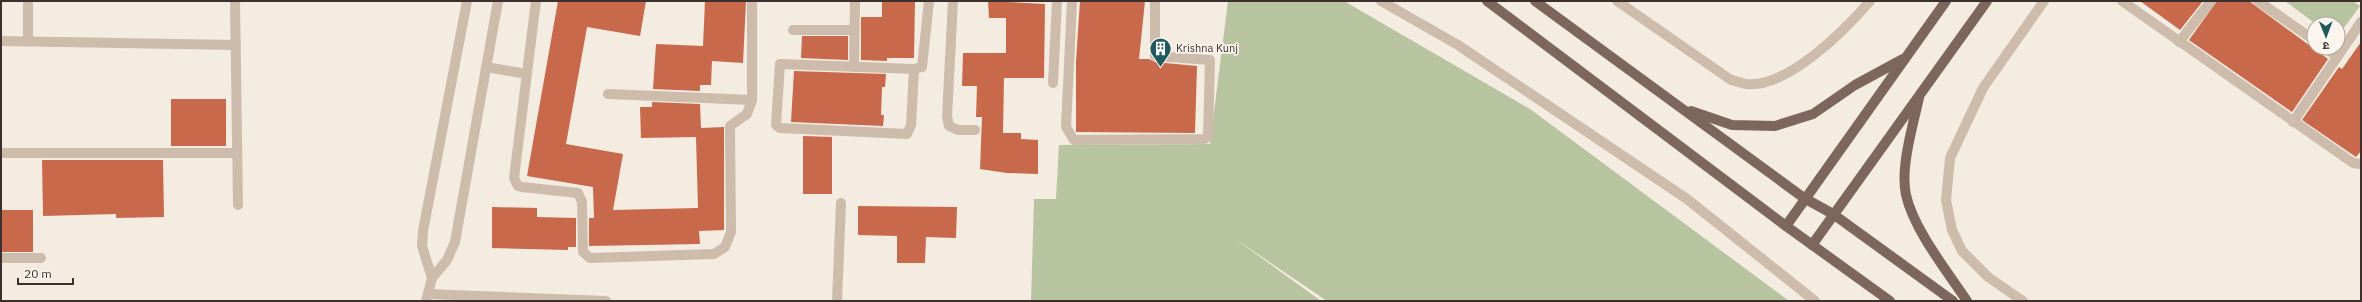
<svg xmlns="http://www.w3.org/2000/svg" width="2362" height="302" font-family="'IBM Plex Sans','Noto Sans Devanagari',sans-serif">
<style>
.green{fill:#b8c4a0}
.building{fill:#c8694b}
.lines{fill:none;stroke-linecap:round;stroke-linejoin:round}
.minor{stroke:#cdbbac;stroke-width:10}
.major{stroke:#7d675c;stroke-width:10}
.labels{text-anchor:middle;stroke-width:3.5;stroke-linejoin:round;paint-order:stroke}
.poi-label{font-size:11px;fill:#3b302b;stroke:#fbf5ee;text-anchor:start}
</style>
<rect width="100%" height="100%" fill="#f4ebe1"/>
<g class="green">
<path d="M1228 1H1344L1530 109 1789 301H1327L1234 238 1321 301H1031L1034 199H1056L1059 145 1210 144Z"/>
<path d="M2285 1H2353L2360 6 2338 36V24H2316Z"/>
</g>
<g class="building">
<path d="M558 1H646L640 36 587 27 566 144 623 154 613 210 698 208 696 137 641 138 640 107H652V102L700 104 701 128 724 127V230L699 231 700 244 589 246V218H594L593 187 527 176Z"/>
<path d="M705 1H746L743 63 712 61 711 85H700V91L653 89 656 44 703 46Z"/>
<path d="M882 1H915L914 58H887V61L861 60V17H882Z"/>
<path d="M988 1 1045 4 1044 78H1004L1003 133H1021V139L1038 140V174L1007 173 980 169 982 117H976L977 86H962L963 53H1006V18H989Z"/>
<path d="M1080 1H1145L1139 59H1149L1155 62 1197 66 1195 133 1076 132V62Z"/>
<path d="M2140 1H2203L2180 30Z"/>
<path d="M2217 1H2249L2328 59 2292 112 2189 40Z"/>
<path d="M802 36H848V60L801 58Z"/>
<path d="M2361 42V151L2356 157 2302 120 2339 67 2342 69Z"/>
<path d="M794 71 886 74 885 87H882L881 115H884L883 126 791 122Z"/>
<rect x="171" y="99" width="55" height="47"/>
<path d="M803 136 832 137V194H803Z"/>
<path d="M42 160H163L164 217 116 218V214L43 216Z"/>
<path d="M858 206 957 207 956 238 926 237 925 263H897V236L858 235Z"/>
<path d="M492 207 537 208V217L576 218V247H568V250L492 248Z"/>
<rect x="1" y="210" width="32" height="42"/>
</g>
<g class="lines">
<g class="minor">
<path d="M235 1 238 205"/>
<path d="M536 1 514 178 518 186 522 187 578 193 582 202 583 252 590 258 714 254 725 247 731 232 730 126 747 114 752 100V1"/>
<path d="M953 1 947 116 949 126 958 130H975"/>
<path d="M1072 1 1066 127 1074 140 1205 139 1208 136 1210 60 1155 56V1"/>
<path d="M1381 1 1458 45 1687 199 1815 301"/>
<path d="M1617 1 1731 80C1736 81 1741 83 1746 84 1787 89 1846 29 1870 1"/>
<path d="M2122 1 2353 163 2361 164"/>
<path d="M2258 1 2314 40"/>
<path d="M793 30H854"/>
<path d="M1 41 236 45"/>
<path d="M28 41V1"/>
<path d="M2179 42 2211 1"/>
<path d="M2325 48 2337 56"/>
<path d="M486 67 527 74"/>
<path d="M854 67 855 1"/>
<path d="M914 69 911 125 907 134 780 128 776 125 780 64 914 69 922 67 929 1"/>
<path d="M1053 83 1057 1"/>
<path d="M608 94 752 100"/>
<path d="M2293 122 2361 22"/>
<path d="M1 153H237"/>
<path d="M1 258H41"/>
<path d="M432 278 422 246 423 231 467 1"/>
<path d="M428 294 606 301"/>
<path d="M426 301 432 278 447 260 455 242 498 1"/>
<path d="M837 301 841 203"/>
<path d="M2023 301 1988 277 1962 251 1952 230 1946 200 1950 158 1983 88 2044 1"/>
</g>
<g class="major">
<path d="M1487 1 1786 226 1890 301"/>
<path d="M1535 1 1804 198 1833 214 1953 301"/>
<path d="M1919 98C1913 125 1900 168 1906 195 1914 230 1947 271 1967 301"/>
<path d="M1691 111 1732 125 1775 126 1813 114 1855 85 1903 59"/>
<path d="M1786 226 1946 1"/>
<path d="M1812 245 1987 1"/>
</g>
</g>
<defs>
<symbol id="building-pin" viewBox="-11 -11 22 30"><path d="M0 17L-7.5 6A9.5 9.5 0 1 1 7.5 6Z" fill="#1f5a5e" stroke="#fbf5ee"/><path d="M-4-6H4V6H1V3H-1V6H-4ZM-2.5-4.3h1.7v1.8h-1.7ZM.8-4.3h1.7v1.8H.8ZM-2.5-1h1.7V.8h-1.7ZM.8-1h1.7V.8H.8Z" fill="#fff"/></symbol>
</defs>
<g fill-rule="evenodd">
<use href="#building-pin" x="1148" y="36" width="25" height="34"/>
</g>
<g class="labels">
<g class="poi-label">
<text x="1176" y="52">Krishna Kunj</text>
</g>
</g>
<rect width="2362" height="302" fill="none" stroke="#3b302b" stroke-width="4"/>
<g transform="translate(2326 36) rotate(179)"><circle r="19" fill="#fbf5ee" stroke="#aea6a0"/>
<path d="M0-3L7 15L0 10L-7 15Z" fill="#1f5a5e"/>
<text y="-6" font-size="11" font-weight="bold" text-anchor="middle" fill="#3b302b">उ</text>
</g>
<path d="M18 278v6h55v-6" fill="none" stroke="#3b302b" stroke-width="2"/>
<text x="24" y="278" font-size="12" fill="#3b302b" stroke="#fbf5ee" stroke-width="3" paint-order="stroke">20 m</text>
</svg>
